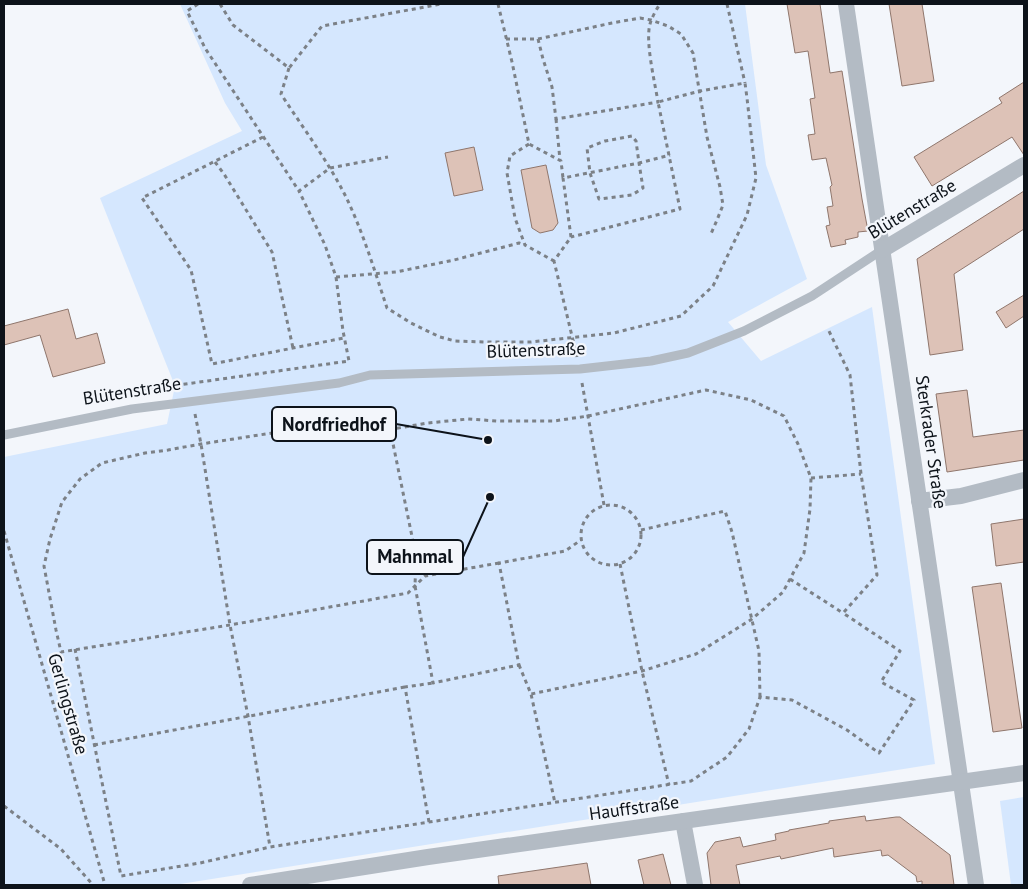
<svg xmlns="http://www.w3.org/2000/svg" width="1028" height="889" font-family="'PT Sans',sans-serif">
<style>
.green{fill:#d5e7fe}
.building{fill:#ddc2b7;stroke:#8f766c}
.lines{fill:none;stroke-linecap:round;stroke-linejoin:round}
.path{stroke:#7c8187;stroke-width:3;stroke-dasharray:4 4;stroke-linecap:butt}
.service{stroke:#b3bbc4;stroke-width:9}
.minor{stroke:#b3bbc4;stroke-width:16}
.labels{text-anchor:middle;stroke-width:4.5;stroke-linejoin:round;paint-order:stroke}
.street-label{font-size:18px;fill:#0d131a;stroke:#f3f6fb}
.leader{fill:none;stroke:#0d131a;stroke-width:2}
.callout-dot{fill:#0d131a;stroke:#f3f6fb;stroke-width:2}
.callout{fill:#f3f6fb;stroke:#0d131a;stroke-width:2}
.callout-label{font-size:19px;text-anchor:middle;font-weight:bold;fill:#0d131a}
</style>
<rect width="100%" height="100%" fill="#f3f6fb"/>
<g class="green">
<path d="M180 4H745L766 165 807 279 728 322 761 361 872 307 935 764 174 885H4V457L167 424 175 386 100 198 242 131 225 103Z"/>
<path d="M1024 797V885H1011L1000 801Z"/>
</g>
<g class="building">
<path d="M787 4H820L830 73 842 71 862 199 868 231 858 232V237L845 240 846 244 831 247 826 226 830 225 827 207 833 206 830 187 832 185 826 158 812 160 808 135 815 134 810 99 815 98 808 51 795 53Z"/>
<path d="M889 4H922L934 81 902 86Z"/>
<path d="M1024 82V155L1012 137 932 186 914 157 1002 103 999 98Z"/>
<path d="M474 147 483 190 454 196 445 153Z"/>
<path d="M546 165 558 223 553 230 540 233 532 228 521 170Z"/>
<path d="M1024 191V229L954 274 963 350 930 355 917 259Z"/>
<path d="M1024 295V316L1006 328 996 312Z"/>
<path d="M68 309 76 339 97 333 105 363 53 377 40 335 4 345V326Z"/>
<path d="M967 390 973 437 1024 430V460L947 472 936 394Z"/>
<path d="M1024 519V562L996 566 991 524Z"/>
<path d="M1001 583 1022 728 993 732 972 587Z"/>
<path d="M865 816 866 821 896 817H900L950 855 954 885H922V881L917 882 916 876 888 855 882 856 881 850 834 857 833 848 781 859 780 856 736 865 740 885H711L707 853 715 842 740 837 743 847 776 840 775 834 789 831V830L829 823V821Z"/>
<path d="M663 854 671 885H644L638 860Z"/>
<path d="M587 863 591 885H499L498 876Z"/>
</g>
<g class="lines">
<g class="path">
<path d="M198 4 187 11 205 48 299 191 330 168 388 157"/>
<path d="M220 4 233 25 289 68 322 26 441 4"/>
<path d="M498 4 512 62 529 144 561 161 563 178"/>
<path d="M727 4 745 83"/>
<path d="M506 39H538L612 23 640 18 651 20 668 26 681 34 693 53 707 137 720 187 723 205 717 220 710 236"/>
<path d="M538 39 543 59 552 87 556 119 658 102C655 83 645 42 650 24 652 17 656 10 660 4"/>
<path d="M289 68 281 94C303 128 328 161 346 197 363 232 375 272 387 308L411 323 440 337 455 341 486 342H531L614 333 681 316 713 286 747 215 756 178 747 98 745 83 700 91 658 102 680 209 571 237"/>
<path d="M556 119 560 160"/>
<path d="M263 137 142 198 191 270 212 364 344 338"/>
<path d="M529 144 510 156 507 173 515 218 525 245 554 261"/>
<path d="M215 162 224 174 272 252 293 348"/>
<path d="M336 277 396 272 454 260 519 243 525 245"/>
<path d="M577 357 554 261 571 237 563 178 639 163 643 188 632 195 599 199 590 173 587 148 605 141 632 136 636 141 639 163 670 155"/>
<path d="M582 383 604 505"/>
<path d="M136 391 349 361 343 331 336 277 325 245 299 191"/>
<path d="M195 414 201 444 230 625 248 716 270 847"/>
<path d="M390 429 416 556 415 586 433 683 519 665 499 563 565 551 581 540"/>
<path d="M811 478 861 474"/>
<circle cx="611" cy="535" r="30"/>
<path d="M641 530 725 511 732 532 759 651 760 697"/>
<path d="M4 531 105 885"/>
<path d="M499 563 425 576 408 593 230 625 61 652 56 630 44 566 50 539 62 502 80 479 102 463 145 453 168 450 201 444 285 431 369 433 428 423 468 419 497 421H554L588 416 706 390 751 400 784 416 798 444 811 478 810 509 804 553 783 592 752 619 696 654 642 671 531 694"/>
<path d="M620 564 642 671 669 785"/>
<path d="M790 579 843 613"/>
<path d="M75 649 121 876 200 863 270 847 691 781 727 757 749 729 760 697 792 700 847 730 879 753 914 700 881 682 900 651 843 613 877 575 861 474 850 375 828 329"/>
<path d="M519 665 531 694 555 803"/>
<path d="M94 745 405 687"/>
<path d="M4 806 61 849 93 885"/>
<path d="M429 822 405 687 433 683"/>
</g>
<path class="service" d="M4 435 132 409 339 383 370 375 580 369 651 361 688 353 744 331 812 296 882 250"/>
<g class="minor">
<path d="M846 4 976 885"/>
<path d="M882 250 1024 165"/>
<path d="M919 501 961 496 1024 480"/>
<path d="M683 821 695 885"/>
<path d="M250 885 428 857 1024 773"/>
</g>
</g>
<g class="labels">
<g class="street-label">
<text transform="translate(912 209) rotate(-31)" y="6">Blütenstraße</text>
<text transform="translate(536 350) rotate(-2)" y="6">Blütenstraße</text>
<text transform="translate(132 391) rotate(-9)" y="6">Blütenstraße</text>
<text transform="translate(931 442) rotate(82)" y="6">Sterkrader Straße</text>
<text transform="translate(68 704) rotate(74)" y="6">Gerlingstraße</text>
<text transform="translate(634 808) rotate(-8)" y="6">Hauffstraße</text>
</g>
</g>
<path class="leader" d="M488 440L396 424M490 497L463 557"/>
<g class="callout-dot">
<circle cx="488" cy="440" r="5"/>
<circle cx="490" cy="497" r="5"/>
</g>
<g class="callout">
<rect x="272" y="407" width="124" height="34" rx="5"/>
<rect x="367" y="540" width="96" height="34" rx="5"/>
</g>
<g class="callout-label">
<text x="334" y="431">Nordfriedhof</text>
<text x="415" y="563">Mahnmal</text>
</g>
<rect width="1028" height="889" fill="none" stroke="#0d131a" stroke-width="10"/>
</svg>
